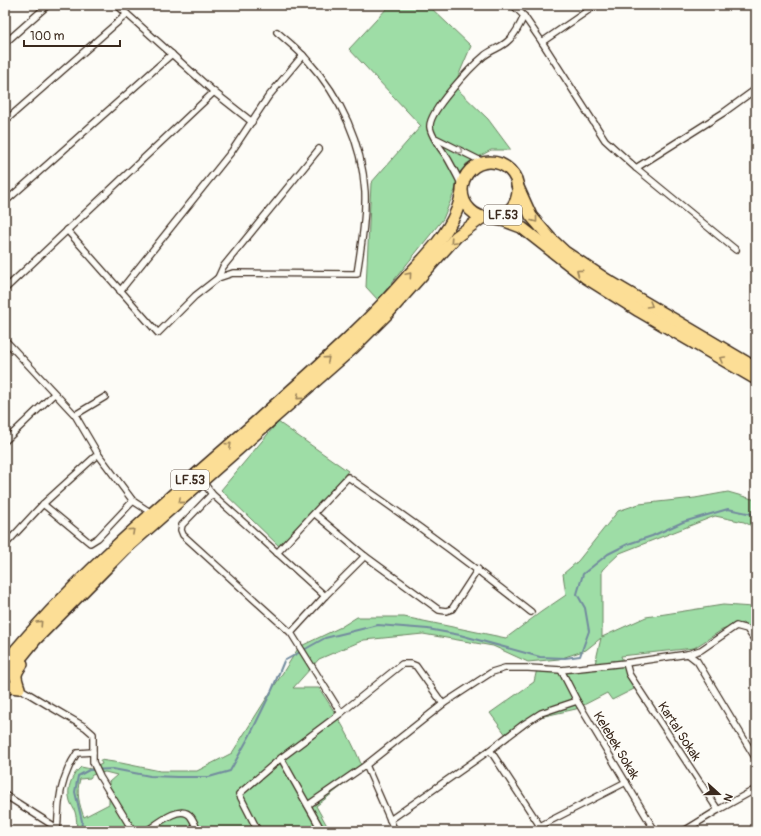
<svg xmlns="http://www.w3.org/2000/svg" width="761" height="836" font-family="Pangolin,sans-serif">
<style>
.green{fill:#9edda6;stroke:#6c8462;fill-rule:evenodd}
.lines{fill:none;stroke-linecap:round;stroke-linejoin:round}
.stream{stroke:#728b9e;stroke-width:2}
.street-casing{stroke:#3b2a1e;stroke-width:8}
.highway-casing{stroke:#3b2a1e;stroke-width:14}
.street{stroke:#fdfcf7;stroke-width:5.5}
.highway{stroke:#fcde96;stroke-width:11}
.oneway{stroke:#9c938a}
.oneway2{stroke:#9c845a}
.labels{text-anchor:middle;stroke-width:4;stroke-linejoin:round;paint-order:stroke}
.shield{fill:#fdfcf7;stroke:#75695f;stroke-width:1}
.shield-label{font-size:12px;font-weight:bold;fill:#3b2a1e}
.street-label{font-size:13px;fill:#3b2a1e;stroke:#fdfcf7}
</style>
<rect width="100%" height="100%" fill="#fdfcf7"/>
<filter id="ink" filterUnits="userSpaceOnUse"><feTurbulence type="fractalNoise" baseFrequency=".025" numOctaves="2"/><feDisplacementMap in="SourceGraphic" scale="8" xChannelSelector="R" yChannelSelector="G"/><feConvolveMatrix kernelMatrix="1 2 1 2 8 2 1 2 1" color-interpolation-filters="sRGB"/></filter>
<g filter="url(#ink)">
<g class="green">
<path d="M390 5H428L471 46 454 86 488 119 511 150H491L466 164 443 219 378 300 366 287 371 183 421 126 349 49Z"/>
<path d="M278 422 348 471 281 548 221 490Z"/>
<path d="M728 492 756 500V528L744 522 715 516 620 553 602 570V637L646 617 723 605 753 607 756 610V637L743 623 722 630 694 648 621 656 634 689 612 700 607 693 576 709 540 717 509 739 490 713 534 682 537 669 595 664 601 638 586 650 559 659 528 662 493 646 423 634 364 640 319 659 293 688H319C335 712 355 744 363 770L316 806 330 831H76C77 825 77 818 75 812 74 808 71 805 70 801 66 788 72 775 81 767L91 769 102 764 100 760 121 763 160 771H197L232 753 299 647 341 627 357 617H404L506 638 541 612 566 595 563 574 578 561 618 511 639 504 695 498ZM105 772 117 775 109 782V804L84 817C79 804 76 792 80 779L90 778 92 775Z"/>
</g>
<g class="lines">
<path class="stream" d="M81 831 82 821 75 792 78 776 89 770 113 769 150 776 177 777H209L230 771 250 735 272 690 284 661 325 638 378 625 428 629 460 635 540 657 565 658 580 656 589 631 585 608 577 594 583 574 608 554 628 544 652 536 683 522 728 509 752 514 756 516"/>
<defs>
<g id="street">
<path d="M117 5 214 92 252 122"/>
<path d="M513 5 524 16 542 42 605 140 636 168 736 250"/>
<path d="M542 42 596 5"/>
<path d="M5 43 48 5"/>
<path d="M5 121 127 14"/>
<path d="M435 138 485 163"/>
<path d="M636 168 723 113 756 89"/>
<path d="M462 186C458 177 453 168 448 159 443 151 431 137 430 127 428 112 472 66 484 56 492 49 502 48 510 39 516 33 520 25 524 16"/>
<path d="M5 202 172 54"/>
<path d="M67 230 158 333 195 296 218 278 233 273 357 274C361 247 366 219 365 192 362 143 341 97 308 61 299 50 287 41 277 32"/>
<path d="M218 278 223 267 319 149"/>
<path d="M5 289 214 92"/>
<path d="M120 291 232 151 268 97 303 55"/>
<path d="M5 340 75 415 98 454 133 501 147 510 148 516"/>
<path d="M75 415 105 397"/>
<path d="M5 441 54 394"/>
<path d="M203 482 212 494 325 596"/>
<path d="M212 494 182 525 181 530 183 535 291 633 341 713"/>
<path d="M43 504 90 543 98 538 133 501"/>
<path d="M315 514 365 556 439 610 446 611 452 609 478 569"/>
<path d="M5 545 43 504 98 454"/>
<path d="M277 553 348 477C411 520 472 565 531 612"/>
<path d="M291 633 325 596 365 556"/>
<path d="M688 654 701 650 736 626 747 629 756 642"/>
<path d="M626 663 629 674 718 810"/>
<path d="M561 670 577 701 655 831"/>
<path d="M19 688 49 706 85 727 93 734V762L100 777 133 831"/>
<path d="M490 750 540 826"/>
<path d="M281 758 322 831"/>
<path d="M366 765 395 831"/>
<path d="M5 795 57 828"/>
<path d="M308 805 366 765 443 704 492 672 505 668H528L561 670 626 663 688 654 697 661 756 759"/>
<path d="M390 820 490 750 524 724 541 713 577 701"/>
<path d="M57 831C58 822 58 812 59 803 61 785 67 768 77 753L93 752"/>
<path d="M147 831C157 824 181 803 191 817 194 821 196 827 198 831"/>
<path d="M258 831 239 794 281 758 341 713 402 664H411L416 666 443 704"/>
<path d="M534 831 540 826 626 782"/>
<path d="M684 831 718 810 756 789"/>
</g>
<g id="highway">
<circle cx="490" cy="190" r="28"/>
<path d="M517 185 531 216 550 238 565 252 607 280 756 368"/>
<path d="M491 218 505 221 521 227 585 277 639 311 756 379"/>
<path d="M5 663C79 572 171 497 258 420 309 374 361 330 406 278 424 258 446 237 456 212 459 206 460 199 462 193"/>
<path d="M5 677 35 640 125 549 353 348 389 312 456 237 483 217"/>
<path d="M5 689 11 687 19 688C15 676 14 675 22 664"/>
</g>
</defs>
<use href="#street" class="street-casing"/>
<use href="#highway" class="highway-casing"/>
<use href="#street" class="street"/>
<use href="#highway" class="highway"/>
</g>
<defs><path id="oneway-chevron" d="M-2-3.5L2.5 0L-2 3.5" fill="none" stroke-width="1.6" stroke-linecap="round" stroke-linejoin="round"/></defs>
<use class="oneway" href="#oneway-chevron" transform="translate(460 151) rotate(26)"/>
<g class="oneway2">
<use href="#oneway-chevron" transform="translate(535 220) rotate(52)"/>
<use href="#oneway-chevron" transform="translate(453 241) rotate(133)"/>
<use href="#oneway-chevron" transform="translate(579 272) rotate(-143)"/>
<use href="#oneway-chevron" transform="translate(409 275) rotate(-49)"/>
<use href="#oneway-chevron" transform="translate(650 305) rotate(31)"/>
<use href="#oneway-chevron" transform="translate(327 359) rotate(-42)"/>
<use href="#oneway-chevron" transform="translate(722 359) rotate(-150)"/>
<use href="#oneway-chevron" transform="translate(299 397) rotate(139)"/>
<use href="#oneway-chevron" transform="translate(229 445) rotate(-42)"/>
<use href="#oneway-chevron" transform="translate(181 501) rotate(139)"/>
<use href="#oneway-chevron" transform="translate(132 531) rotate(-43)"/>
<use href="#oneway-chevron" transform="translate(40 623) rotate(-47)"/>
</g>
</g>
<g class="labels">
<g class="shield">
<rect x="484" y="205" width="38" height="20" rx="3"/>
<rect x="171" y="470" width="38" height="20" rx="3"/>
</g>
<g class="shield-label">
<text x="503" y="219">LF.53</text>
<text x="190" y="484">LF.53</text>
</g>
<g class="street-label">
<text transform="translate(680 731) rotate(57)" y="5">Kartal Sokak</text>
<text transform="translate(617 745) rotate(59)" y="5">Kelebek Sokak</text>
</g>
</g>
<rect width="761" height="836" fill="none" stroke="#fdfcf7" stroke-width="20"/>
<rect x="10" y="10" width="741" height="816" fill="none" stroke="#3b2a1e" stroke-width="1.5" filter="url(#ink)"/>
<g transform="translate(719 794) rotate(111)" stroke="#fdfcf7" stroke-width="3" paint-order="stroke">
<path d="M0-3L7 15L0 10L-7 15Z" fill="#3b2a1e"/>
<text y="-6" font-size="11" font-weight="bold" text-anchor="middle" fill="#3b2a1e">N</text>
</g>
<path d="M24 40v6h96v-6" fill="none" stroke="#3b2a1e" stroke-width="2"/>
<text x="30" y="40" font-size="12" fill="#3b2a1e" stroke="#fdfcf7" stroke-width="3" paint-order="stroke">100 m</text>
</svg>
